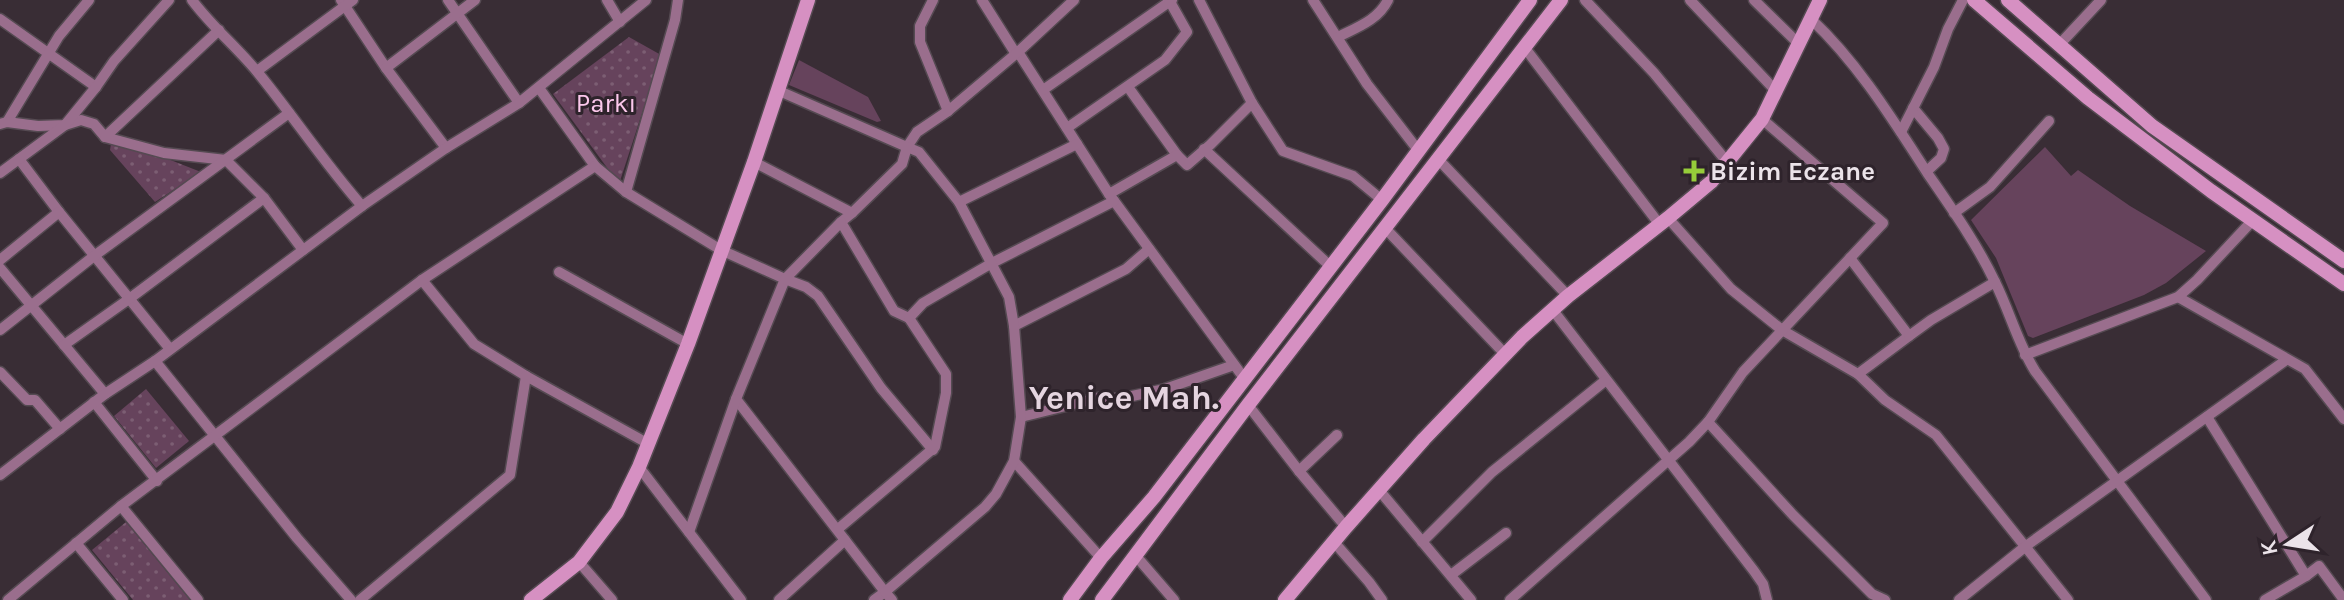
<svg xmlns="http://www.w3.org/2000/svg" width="2344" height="600" font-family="Karla,sans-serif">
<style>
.grass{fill:#66435c}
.park{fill:url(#park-dots)}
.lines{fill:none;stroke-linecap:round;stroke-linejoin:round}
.street-casing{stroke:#554a52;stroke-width:13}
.secondary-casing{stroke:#554a52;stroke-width:17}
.street{stroke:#9a6e8d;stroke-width:10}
.secondary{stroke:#d690c2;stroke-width:14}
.poi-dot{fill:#96cc3a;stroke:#2e232b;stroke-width:3}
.labels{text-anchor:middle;stroke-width:6;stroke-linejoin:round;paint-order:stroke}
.park-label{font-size:26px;fill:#fcc8ec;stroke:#2e232b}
.poi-label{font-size:26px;font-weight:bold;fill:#ebe3e9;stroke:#2e232b;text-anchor:start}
.district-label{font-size:34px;font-weight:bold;fill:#e5d5e0;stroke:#2e232b}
</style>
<defs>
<pattern id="park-dots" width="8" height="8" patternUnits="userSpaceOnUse" patternTransform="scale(2)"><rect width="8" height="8" fill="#66435c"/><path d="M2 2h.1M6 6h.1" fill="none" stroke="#7c5e73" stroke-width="1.8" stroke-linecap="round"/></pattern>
</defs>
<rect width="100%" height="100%" fill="#392d35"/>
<g class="grass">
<path d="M799 60 868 97 881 121 877 122 789 85Z"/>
<path d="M2045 147 2071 176 2078 170 2130 206 2206 251 2166 283 2144 295 2033 338 2028 336 1996 258 1971 220Z"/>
</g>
<g class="park">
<path d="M629 37 661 55 619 184 553 94Z"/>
<path d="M111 144 140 148 201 172 155 202 110 150Z"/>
<path d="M146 389 189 441 156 468 114 416Z"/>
<path d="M126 522 190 600H133L92 550Z"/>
</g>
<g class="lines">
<defs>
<g id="street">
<path d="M192 0C212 27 238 48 259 74 294 117 325 164 362 206"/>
<path d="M341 0 386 68 446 148"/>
<path d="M448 0 519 103"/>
<path d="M607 0 620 22"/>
<path d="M933 0 920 26V42L948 111"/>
<path d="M982 0 1016 54"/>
<path d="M1074 0 1018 52 1109 194 1244 378"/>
<path d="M1199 0 1252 103 1283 151 1353 176 1382 200"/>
<path d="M1313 0 1367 84 1418 150"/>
<path d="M1585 0 1654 73 1728 163"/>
<path d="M1690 0 1777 92"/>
<path d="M1754 0 1799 44"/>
<path d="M0 19 96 87"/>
<path d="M1811 19C1858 63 1893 120 1928 174 1952 209 1977 244 1995 282 2010 312 2018 344 2035 371L2206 600"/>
<path d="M1338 37C1358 27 1378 20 1388 0"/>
<path d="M2059 45 2101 0"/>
<path d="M1525 48 1660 225"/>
<path d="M1018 52 948 111 917 132 907 147 919 152 959 202 1077 144"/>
<path d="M386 68 475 0"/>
<path d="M257 71 353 0"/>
<path d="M1128 87 1177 155"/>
<path d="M539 88 595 166 626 192 721 250 785 279 736 399 885 592 874 600"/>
<path d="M777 90 907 147 902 164 852 213"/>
<path d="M1043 90 1172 0"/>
<path d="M1913 108 1938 138 1944 149 1941 158 1927 171"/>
<path d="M7 122 59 36 89 0"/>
<path d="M0 124 7 122 38 126 65 125 81 120 94 124 105 137 164 153 226 160 264 198 303 250"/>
<path d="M1067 128 1165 60 1187 32 1169 0"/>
<path d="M1901 132 1934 67 1948 29 1963 0"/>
<path d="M105 137 219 30"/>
<path d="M1204 149 1330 266"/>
<path d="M19 159 59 212 170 349"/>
<path d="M1439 160 1568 296"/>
<path d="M754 162 852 213 841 222 894 311 909 318 946 374V393L935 447 838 529"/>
<path d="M0 173 65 125 96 87 114 61 169 0"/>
<path d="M626 192 675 20 678 0"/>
<path d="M1109 194 1177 155 1187 165 1210 145 1252 103"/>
<path d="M1954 213 1990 187 2049 121"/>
<path d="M1668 218 1731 289 1782 330 1858 374 1885 400 1936 435 2068 600"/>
<path d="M841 222 785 279 806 287 818 296 881 388 933 450"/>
<path d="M1386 229 1505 354"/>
<path d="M1850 258 1909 336 1858 374"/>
<path d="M0 260 59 212"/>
<path d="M0 268 105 394"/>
<path d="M559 272 688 344"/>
<path d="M422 280 474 344 526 376 647 443"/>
<path d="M2178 297 2305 369 2344 419"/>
<path d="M1552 309 1754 571 1763 584 1767 600"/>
<path d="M909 318 923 303 992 263 1114 201"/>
<path d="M1014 326 1126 269 1149 249"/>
<path d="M0 330 94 256 289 113"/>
<path d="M1909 336 1931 320 1995 282"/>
<path d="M64 345 129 299 264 198"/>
<path d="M2025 355 2178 297 2197 280 2253 220"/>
<path d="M155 361 297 538 351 600"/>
<path d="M0 372 27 400H35L60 429"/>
<path d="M94 402 157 481"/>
<path d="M1248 405 1299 471 1346 527"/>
<path d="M1021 417 1102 397 1118 399 1165 389 1234 365"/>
<path d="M2207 417 2306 576 2319 566 2344 600"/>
<path d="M1708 422 1793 515 1872 594 1885 600"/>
<path d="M1014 461 1101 558"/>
<path d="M639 467 741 600"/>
<path d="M1299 471 1337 435"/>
<path d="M0 475 105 394 155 361 362 206 446 148 519 103 646 0"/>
<path d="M1379 490 1471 600"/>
<path d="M121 506 198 600"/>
<path d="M689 532 736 399"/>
<path d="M1334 542 1369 582 1382 600"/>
<path d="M1422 542 1492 472 1606 380"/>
<path d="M76 543 123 600"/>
<path d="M1136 556 1174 600"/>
<path d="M579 562 612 600"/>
<path d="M1451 575 1506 533"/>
<path d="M8 600 121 506 422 280 595 166"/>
<path d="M360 600 510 475 526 376"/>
<path d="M779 600 845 540"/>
<path d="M892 600 885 592 985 507 996 494 1014 461 1021 417 1014 326 1009 297 959 202"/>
<path d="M1510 600 1689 442 1708 422 1743 372 1883 223 1762 119"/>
<path d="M1959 600 2026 546 2286 360"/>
<path d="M2265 600 2306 576"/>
</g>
<g id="secondary">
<path d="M1974 0 2088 98 2211 191 2344 284"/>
<path d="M2008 0 2152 126 2344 261"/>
<path d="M531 600 579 562 617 512 639 467 688 344 754 162 808 0"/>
<path d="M1070 600 1101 558 1154 497 1382 200 1530 0"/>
<path d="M1102 600 1248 405 1561 0"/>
<path d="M1285 600 1346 527 1424 439 1522 337 1568 296 1668 218 1711 182 1762 119 1820 0"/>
</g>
</defs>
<use href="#street" class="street-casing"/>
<use href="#secondary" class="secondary-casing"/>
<use href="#street" class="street"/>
<use href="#secondary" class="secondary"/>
</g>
<path class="poi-dot" d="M1690 159h8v8h8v8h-8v8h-8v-8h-8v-8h8z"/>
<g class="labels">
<g class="park-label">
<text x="606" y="112">Parkı</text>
</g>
<g class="poi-label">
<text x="1710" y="180">Bizim Eczane</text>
</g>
<g class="district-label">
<text x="1124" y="409">Yenice Mah.</text>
</g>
</g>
<g transform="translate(2288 544) rotate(258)" stroke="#2e232b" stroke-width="6" paint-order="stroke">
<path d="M0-6L14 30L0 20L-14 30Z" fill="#ebe3e9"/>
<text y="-12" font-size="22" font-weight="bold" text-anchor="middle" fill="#ebe3e9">K</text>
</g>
</svg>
